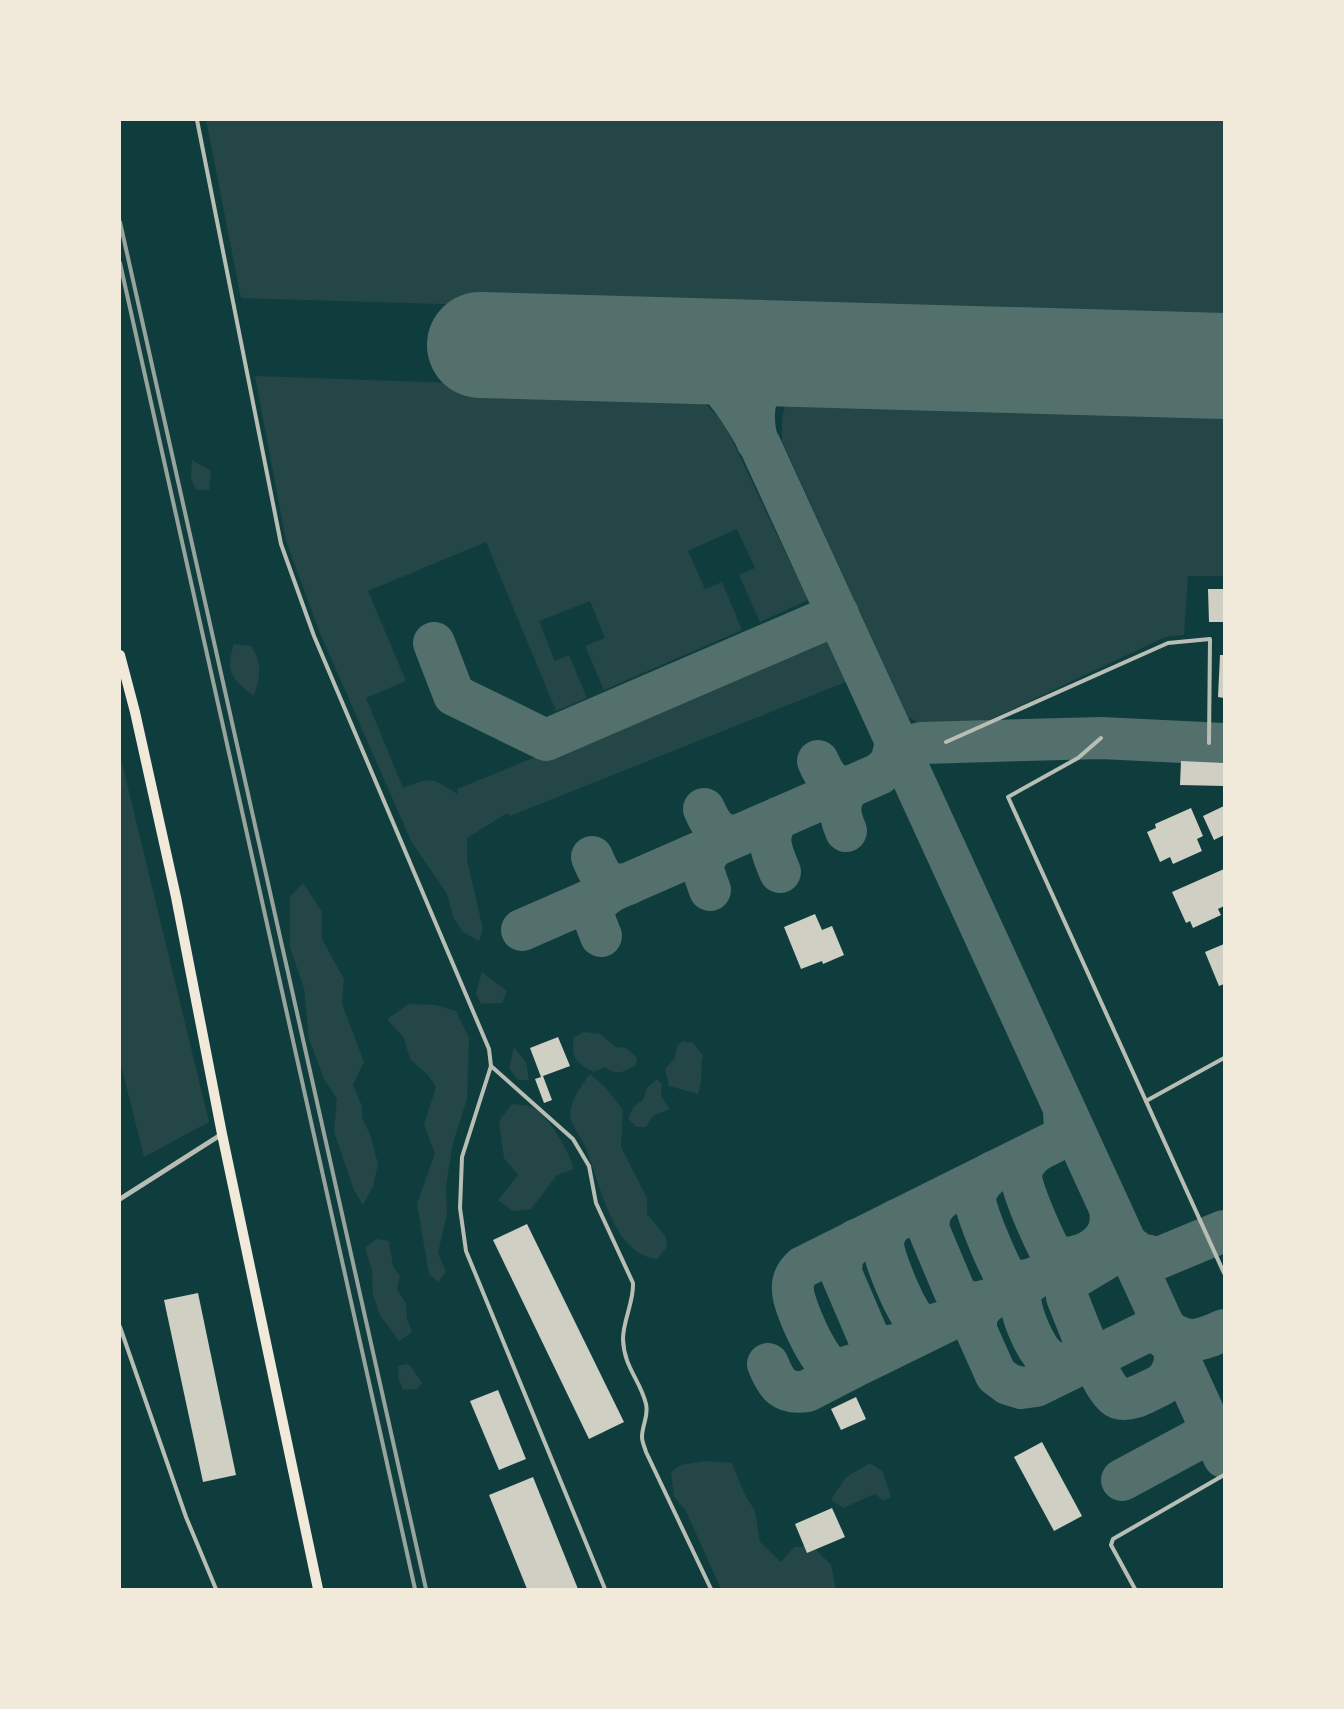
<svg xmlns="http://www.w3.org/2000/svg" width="1344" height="1709" font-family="Barlow,sans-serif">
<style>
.green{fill:#244646}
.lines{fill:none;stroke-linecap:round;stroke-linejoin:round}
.taxiway{stroke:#53706d;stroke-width:42}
.runway{stroke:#53706d;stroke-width:106}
.building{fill:#cfcfc3}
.service{stroke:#b8beb3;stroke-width:4}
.minor{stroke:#b8beb3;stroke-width:5}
.secondary{stroke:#f1e9da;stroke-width:10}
.rail{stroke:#97a49c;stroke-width:4}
</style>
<rect width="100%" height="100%" fill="#0f3d3e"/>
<g class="green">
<path d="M206 120H1224V327L241 298Z"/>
<path d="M255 376 682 391 703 402 723 421 808 600 760 622 739 575 755 568 737 529 688 551 705 589 722 582 742 630 604 690 585 646 605 638 590 601 539 621 555 661 569 655 587 698 556 711 486 542 368 591 406 681 366 698 403 788C434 776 430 778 458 794L457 789 830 637 851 680 510 816 507 813 467 838V860L483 929 479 941 463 932 453 917 447 894 411 841 320 633 286 541Z"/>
<path d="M805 394 1224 407V576H1188L1184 635 1165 637 969 730H932L908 717 782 441V419L785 406Z"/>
<path d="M192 460 211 471 209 490H196L191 478Z"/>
<path d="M234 644 251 646C263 664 260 676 254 696 231 679 225 672 234 644Z"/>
<path d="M120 755 209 1122 144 1157 120 1061Z"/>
<path d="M303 883 322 912V939L344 979 342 1004 364 1062 353 1085 362 1106V1119L370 1134 378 1164 373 1186 363 1205 354 1190 334 1132 337 1099 324 1079 309 1039 304 988 290 948V897Z"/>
<path d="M482 972 507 991 502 1003 481 1004 476 993Z"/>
<path d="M409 1004 436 1005 456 1011 469 1038 467 1099 453 1143 446 1186 447 1213 438 1253 446 1272 438 1282 429 1274 417 1204 435 1153 424 1125 436 1087 428 1075 410 1059 404 1038 387 1019Z"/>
<path d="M584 1032 600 1034 616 1047 626 1048 637 1058 636 1065C624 1072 617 1076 605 1067L594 1072C575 1062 571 1058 574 1037Z"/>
<path d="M683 1041 693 1043 703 1055C700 1069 703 1081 698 1094L669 1086 665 1069 675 1058 677 1046Z"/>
<path d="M514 1047 526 1062 529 1080H518L509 1068Z"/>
<path d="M590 1074 605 1087 623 1110 621 1147 647 1198V1214L666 1237 667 1247 657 1259C612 1255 600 1181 585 1146 581 1137 573 1128 571 1119 567 1104 582 1085 590 1074Z"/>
<path d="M657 1079 662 1085 661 1096 670 1109 653 1116 646 1127H636L628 1118 634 1106 643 1100 647 1088Z"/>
<path d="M512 1104C518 1105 526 1105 532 1107 550 1117 568 1150 574 1169L557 1175 531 1209 513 1211 498 1200 518 1175 504 1158 499 1121Z"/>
<path d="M376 1239 389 1241 393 1266 400 1276 397 1289 406 1304 407 1319 412 1332 399 1341 380 1315 373 1295 372 1270 365 1248Z"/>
<path d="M409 1364 422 1383 417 1389 403 1390 399 1380 398 1366Z"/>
<path d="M705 1461 732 1463 744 1493 755 1511 760 1542 781 1562 794 1547 812 1546 831 1565 836 1589H721L686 1511 674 1497 671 1472 681 1465Z"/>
<path d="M870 1463 883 1472 891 1497 884 1501 875 1494 843 1508 831 1500 846 1477Z"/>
</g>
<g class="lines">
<g class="taxiway">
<path d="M679 350C720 379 736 401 760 445L1224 1457"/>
<path d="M757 441C745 391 767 369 813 353"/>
<path d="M434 643 454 695 546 740 838 614"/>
<path d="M900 749 921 743 1101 738 1224 744"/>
<path d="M818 761C824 775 831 788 849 787"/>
<path d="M704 809C711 825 718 836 736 836"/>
<path d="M778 818C764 838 772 852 780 872"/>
<path d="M846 831C839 814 837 803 849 787"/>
<path d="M592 857C600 876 605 887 628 884"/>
<path d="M710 890C703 871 698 861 715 846"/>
<path d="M522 930 879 774 891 764 896 742"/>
<path d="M601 936C592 914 589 906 610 892"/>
<path d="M1064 1110 1065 1132 1058 1140 803 1267C795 1274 792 1281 793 1291 794 1306 818 1361 831 1367 842 1371 855 1364 866 1361L1088 1252C1106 1243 1113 1229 1110 1209"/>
<path d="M1038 1150C1030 1156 1022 1164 1021 1175 1020 1187 1044 1240 1051 1252 1061 1260 1070 1258 1081 1255"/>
<path d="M993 1172C984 1179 977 1186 975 1198 974 1209 998 1264 1005 1275 1015 1282 1024 1282 1035 1278"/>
<path d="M940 1199 930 1212 928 1228 954 1290C963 1304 974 1304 988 1300"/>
<path d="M897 1220C889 1225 884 1234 883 1243 882 1255 907 1315 917 1322 925 1328 934 1325 943 1322"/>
<path d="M856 1240 842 1256 841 1273 870 1341 881 1347 895 1345"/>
<path d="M1126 1244 1140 1254 1159 1258 1224 1231"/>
<path d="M1107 1258 1072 1279 1068 1285 1067 1297C1075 1316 1102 1392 1118 1398 1130 1402 1144 1393 1155 1388 1170 1382 1176 1368 1175 1351"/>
<path d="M1035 1278C1029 1282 1024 1285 1021 1292 1016 1305 1035 1350 1047 1358 1057 1365 1068 1365 1080 1364"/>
<path d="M988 1300 976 1315V1330L996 1375 1008 1384 1021 1388 1036 1386 1146 1332 1159 1333 1172 1344"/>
<path d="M1164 1328C1188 1346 1199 1341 1224 1330"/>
<path d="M768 1364C776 1384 783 1395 807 1391L863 1362"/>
<path d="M1122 1480 1200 1438 1208 1423"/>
</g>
<path class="runway" d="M480 345 1224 366"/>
</g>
<g class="building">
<path d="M1208 589H1224V622H1209Z"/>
<path d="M1220 655H1224V698L1218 697Z"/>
<path d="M1181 761 1224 763V786L1180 785Z"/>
<path d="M1224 806V835L1214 840 1203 816Z"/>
<path d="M1191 808 1203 836 1197 839 1202 851 1173 864 1170 857 1160 862 1147 832 1156 828 1155 824Z"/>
<path d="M1224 869V906L1218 909 1221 915 1193 928 1190 921 1186 923 1172 892Z"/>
<path d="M815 914 822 930 832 926 844 955 823 964 822 961 801 969 784 927Z"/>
<path d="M1224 944V984L1219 986 1205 952Z"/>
<path d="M558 1037 570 1066 543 1076 552 1100 544 1103 535 1079 541 1077 530 1048Z"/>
<path d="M527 1224 624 1422 589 1439 493 1240Z"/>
<path d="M198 1293 236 1475 203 1482 164 1300Z"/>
<path d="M498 1390 526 1459 499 1470 470 1401Z"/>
<path d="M856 1397 866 1419 841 1430 831 1409Z"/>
<path d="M1042 1442 1082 1516 1054 1531 1014 1457Z"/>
<path d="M533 1477 578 1589H527L489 1495Z"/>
<path d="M832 1508 845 1537 807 1553 795 1524Z"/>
</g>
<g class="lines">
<g class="service">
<path d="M197 120 281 544 314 636 489 1049 491 1066 573 1139 589 1166 596 1203 633 1283C634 1302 623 1320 623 1339 624 1368 640 1379 646 1404 649 1416 642 1425 642 1437 642 1442 645 1448 646 1452L711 1589"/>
<path d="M1101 738 1078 758 1008 797 1224 1273"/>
<path d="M946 742 1168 643 1210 639 1209 743"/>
<path d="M491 1066 462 1157 460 1208 466 1251 605 1589"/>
<path d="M1146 1101 1224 1058"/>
<path d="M120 1327 186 1517 216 1589"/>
<path d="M1135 1589 1111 1545 1113 1539 1224 1475"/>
</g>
<path class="minor" d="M120 1199 222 1134"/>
<path class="secondary" d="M120 655 135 712 176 897 222 1134 318 1589"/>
<g class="rail">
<path d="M120 222 426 1589"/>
<path d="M120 263 415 1589"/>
</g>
</g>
<rect width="1344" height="1709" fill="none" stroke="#f1e9da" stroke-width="242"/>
</svg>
